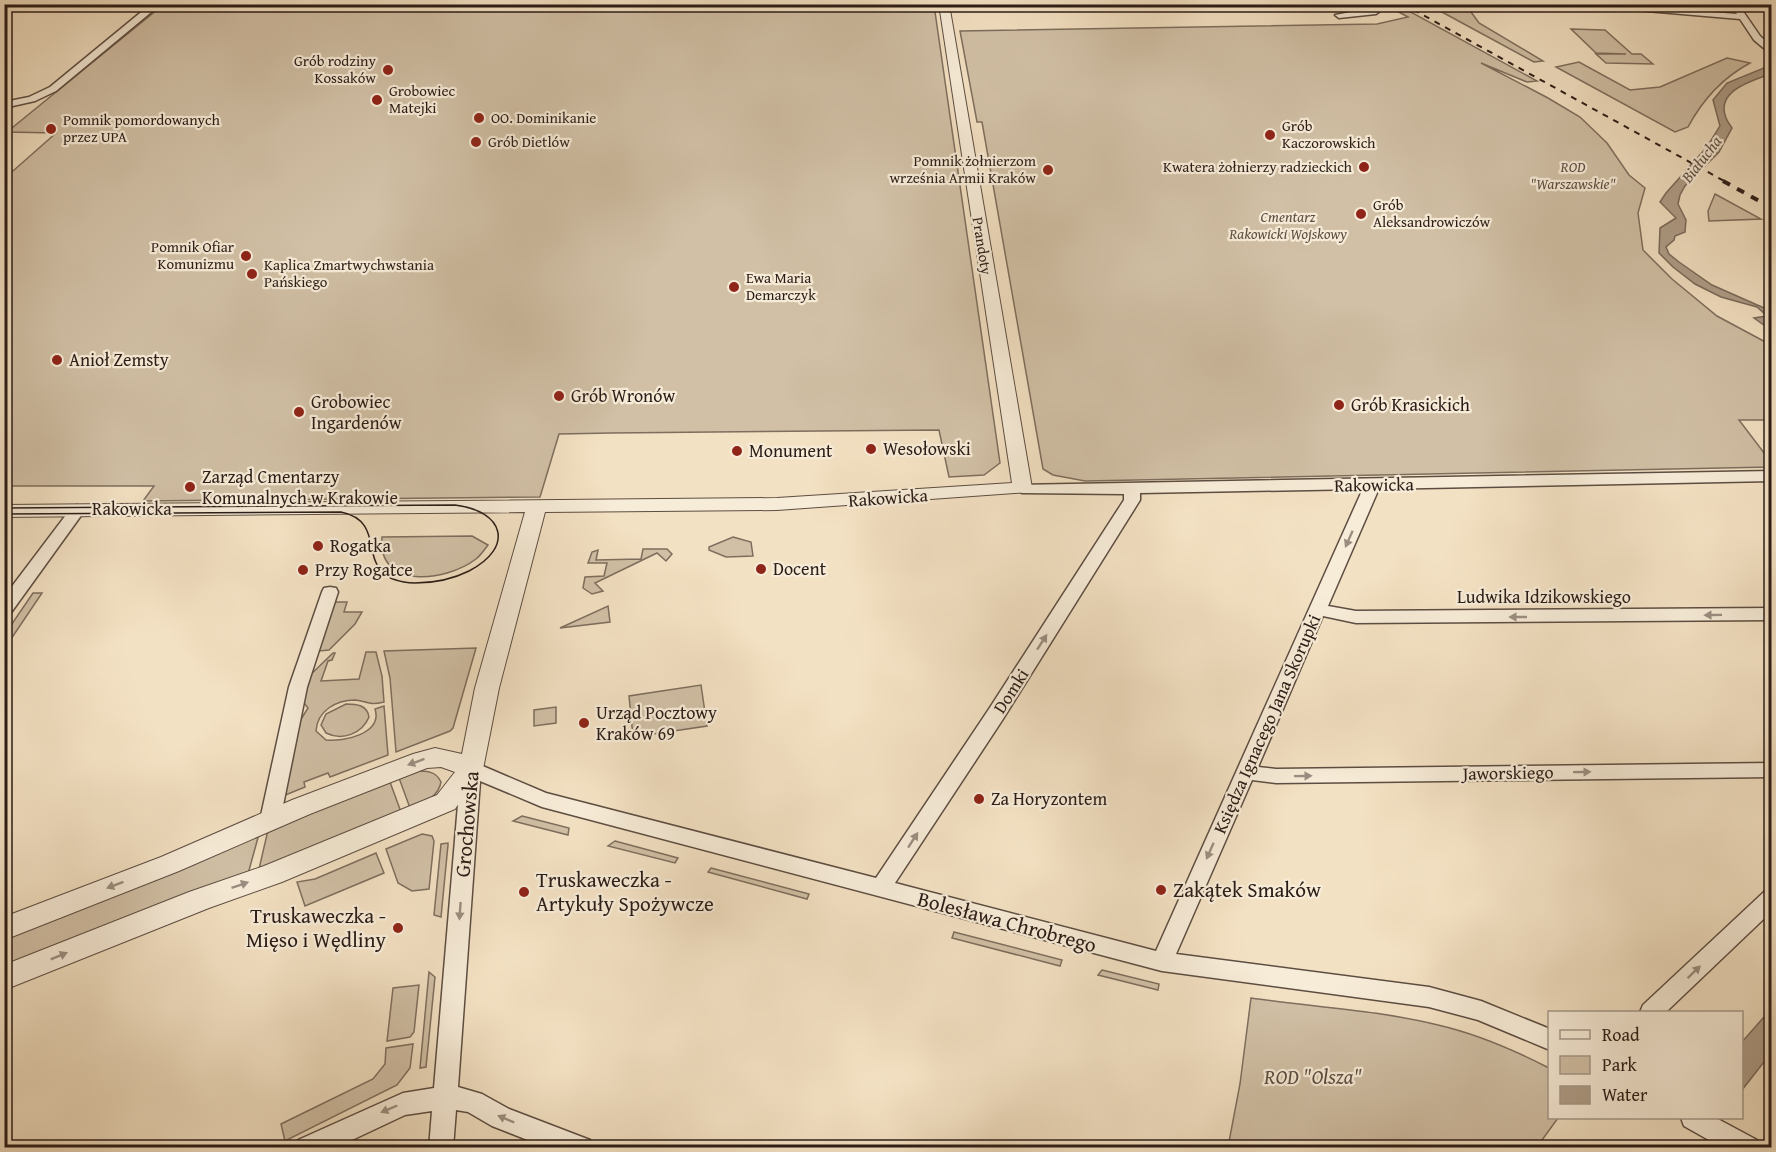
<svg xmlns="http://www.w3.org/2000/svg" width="1776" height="1152" font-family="'Gentium Book Plus',serif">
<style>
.green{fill:#d1c0a6;stroke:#7e6e5e;stroke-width:1.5}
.water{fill:#af9e89;stroke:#7a6a5b;stroke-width:1.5}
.pier{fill:#f3e1c3}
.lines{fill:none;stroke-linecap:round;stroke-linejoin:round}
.minor-casing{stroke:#5d4d42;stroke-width:3}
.tertiary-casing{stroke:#5d4d42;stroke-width:2}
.minor{fill:#f7ecd8;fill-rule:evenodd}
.tertiary{fill:#f7ecd8;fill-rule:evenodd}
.tram{stroke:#2b1c17;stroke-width:1.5}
.rail-far1{stroke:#2b1c17;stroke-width:2;stroke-dasharray:6 6;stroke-linecap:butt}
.rail{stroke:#2b1c17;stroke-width:4;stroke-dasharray:8 8;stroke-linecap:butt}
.oneway{fill:#9b8e81}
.poi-dot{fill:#8f2418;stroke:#f7ecd8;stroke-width:2}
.labels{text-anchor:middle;stroke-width:4.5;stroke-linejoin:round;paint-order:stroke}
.far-poi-label{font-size:15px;fill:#2b1c17;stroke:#f7ecd8;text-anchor:start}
.far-park-label{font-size:15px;font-style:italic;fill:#5d4d42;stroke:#f7ecd8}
.far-street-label{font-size:15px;fill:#2b1c17;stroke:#f7ecd8}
.far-water-label{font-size:16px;font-style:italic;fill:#605045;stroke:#f7ecd8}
.poi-label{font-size:18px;fill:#2b1c17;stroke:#f7ecd8;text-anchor:start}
.street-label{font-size:18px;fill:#2b1c17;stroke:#f7ecd8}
.near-street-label{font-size:21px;fill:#2b1c17;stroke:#f7ecd8}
.near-poi-label{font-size:21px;fill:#2b1c17;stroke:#f7ecd8;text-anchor:start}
.near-park-label{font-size:21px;font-style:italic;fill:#5d4d42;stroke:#f7ecd8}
</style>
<rect width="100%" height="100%" fill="#f3e1c3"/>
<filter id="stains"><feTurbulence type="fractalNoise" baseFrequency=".00333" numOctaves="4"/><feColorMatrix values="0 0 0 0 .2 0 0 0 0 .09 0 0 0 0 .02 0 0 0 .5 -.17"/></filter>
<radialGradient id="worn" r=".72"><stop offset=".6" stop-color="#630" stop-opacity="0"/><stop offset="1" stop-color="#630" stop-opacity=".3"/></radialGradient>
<g class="green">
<path d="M163 5H934L1000 463 984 475 949 477 939 430 611 433 559 434 540 497 143 501 154 486H5V178L56 133 7 132Z"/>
<path d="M1386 5H1398L1537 81 1527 82 1481 63 1548 98 1580 117 1607 143 1629 175 1645 188 1638 213 1643 250 1672 279 1717 316 1771 345V420H1739L1771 462V467L1085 481 1053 475 1043 469 982 122H977L960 31 1377 24 1408 17Z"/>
<path d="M1429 5H1466L1479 23 1543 61 1534 62Z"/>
<path d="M1571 29 1605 30 1632 54H1641L1653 64 1606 63 1596 54H1626L1596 53Z"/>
<path d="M1727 58 1750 63C1722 78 1703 99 1688 127L1675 132 1556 67 1579 62 1630 90 1660 87Z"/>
<path d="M1715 194 1761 219 1709 221 1708 211Z"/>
<path d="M472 536 488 545C484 550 481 555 476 559 446 582 377 590 382 537Z"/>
<path d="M733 537 751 542 753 556 726 557 709 550V547Z"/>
<path d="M643 549H667L672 554 666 561 657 553 595 583 603 591 592 594 583 588 585 577 604 576 607 563H588L592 552 598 550 596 560 641 559Z"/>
<path d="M33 593H42L7 645H5V634Z"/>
<path d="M334 602H347L344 612H362L355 624 329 650 319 651Z"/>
<path d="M608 606 610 622 560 628Z"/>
<path d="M476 648 453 728 450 731 396 752 390 678 384 651Z"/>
<path d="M366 652H376L382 676 384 702C367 706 368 701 355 700 336 700 317 711 316 731L326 740C343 742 383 734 375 709L384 706 388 755 330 777 328 773 304 782 305 787 283 796 298 724 308 708 302 700 305 680 333 653H335L332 660 328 661 321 681 359 679Z"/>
<path d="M701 685 707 726 633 737 629 696Z"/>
<path d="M346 704C357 704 367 705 369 717 362 734 342 741 326 733L321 725 326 714Z"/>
<path d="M556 707V723L534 726V710Z"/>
<path d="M416 771C427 771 436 771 441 782 438 798 424 802 410 808L399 778Z"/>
<path d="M390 782 401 812 259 869 268 830Z"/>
<path d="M522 816 569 828 568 835 513 821Z"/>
<path d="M259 834 248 874 5 973V934Z"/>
<path d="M422 834 432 836 434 841 429 889 412 891 398 883 386 849Z"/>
<path d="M615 841 678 858 675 863 608 846Z"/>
<path d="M448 843V845L441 917 434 915 441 844Z"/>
<path d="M376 853 384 873 305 906 297 882 315 879Z"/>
<path d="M711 868 809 894 807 899 708 872Z"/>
<path d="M954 932 1062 960 1060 966 952 938Z"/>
<path d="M1102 970 1159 984 1158 990 1098 975Z"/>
<path d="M429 972 435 977 426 1067 420 1068Z"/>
<path d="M419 985 414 1032 410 1037 387 1041 393 988Z"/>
<path d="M1251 998C1313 1007 1377 1010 1438 1025 1477 1034 1514 1050 1549 1068L1550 1118H1558L1537 1147H1228L1240 1084Z"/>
<path d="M413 1044 410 1068 397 1085 285 1141 281 1124 373 1079 385 1064 386 1048Z"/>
</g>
<g class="water">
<path d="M1771 65V74C1746 82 1707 95 1732 128L1719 152 1685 186 1680 195 1678 204 1686 220 1685 232 1675 236 1674 240 1666 247 1669 254 1679 262 1712 285 1771 311V330L1754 318 1767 316 1757 307 1721 297 1695 284 1673 267 1659 253 1660 228 1676 218 1660 202 1666 193 1707 147 1720 126 1713 100 1727 83Z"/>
<path d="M1771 1009V1053L1742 1090V1042Z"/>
</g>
<path class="pier" d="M1672 1118H1723L1703 1148 1699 1147 1667 1130Z"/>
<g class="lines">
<defs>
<g id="minor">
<path d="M151 4H161L56 91 35 101 4 108V102L29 97 50 87Z"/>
<path d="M1309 4 1357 5 1353 7 1319 10Z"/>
<path d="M1360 4H1371L1380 11 1376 14 1339 18 1335 15 1367 9Z"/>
<path d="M1565 4H1609L1737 14 1730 4H1738L1760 36 1772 47V55L1754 40 1740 19Z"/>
<path d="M1772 471V481L1376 489 1377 493 1328 606 1356 611 1772 608V620L1356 623 1323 616 1258 767 1276 769 1772 763V777L1276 783 1252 780 1176 954 1429 987 1481 1001 1550 1029V1050L1478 1020 1429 1007 1162 971 542 807 480 781 458 1087 482 1094 509 1109 590 1140 593 1148H548L492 1126 468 1112 456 1110 453 1148H429L432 1111 405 1115 335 1148H295L298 1140 403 1093 434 1088 461 769 464 764 471 762 478 764 546 793 876 878 989 709 1124 500V494L1022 493 1014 488 1017 485ZM1360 489 1361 493 1156 951 895 883 1003 719 1140 500V493Z"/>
<path d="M77 505 85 510 10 614 4 615V597L72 507Z"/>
<path d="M330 587 336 588 338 592 307 687 280 820 277 826 270 828 263 826 260 820 289 687 322 592 324 588Z"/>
<path d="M1772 888V911L1666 1012H1640L1643 1005 1765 891Z"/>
<path d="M1681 1118H1716L1757 1140 1760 1148H1723L1684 1126Z"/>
</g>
<path id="tertiary" d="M939 4H949L1032 488 1029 492 777 510 545 512 499 688 483 769 455 809 282 882 209 908 4 990V965L189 892 264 866 437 795 455 772 441 767 427 768 310 814 179 871 4 940V917L161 857 292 800 413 754 435 748 462 754 475 688 525 512 4 517V505L777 498 1012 483Z"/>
</defs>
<use href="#minor" class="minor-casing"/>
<use href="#tertiary" class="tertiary-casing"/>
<use href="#minor" class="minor"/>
<use href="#tertiary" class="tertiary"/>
<path class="tram" d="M4 508 455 505C504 511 515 547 469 571 453 579 433 583 415 583 347 580 394 523 341 512L4 514"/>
<path class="rail-far1" d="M1403 4 1726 182"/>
<path class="rail" d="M1723 181 1772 208"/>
</g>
<defs><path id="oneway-solid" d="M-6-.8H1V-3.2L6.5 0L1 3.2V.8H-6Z" transform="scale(1.5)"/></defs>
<g class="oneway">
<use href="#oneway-solid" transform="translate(1349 539) rotate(114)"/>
<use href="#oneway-solid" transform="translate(1713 615) rotate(179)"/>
<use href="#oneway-solid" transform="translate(1518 617) rotate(-180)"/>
<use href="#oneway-solid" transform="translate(1042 642) rotate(-57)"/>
<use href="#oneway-solid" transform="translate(416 762) rotate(160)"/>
<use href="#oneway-solid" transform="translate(1582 772) rotate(-1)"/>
<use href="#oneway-solid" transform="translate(1303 776) rotate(-1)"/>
<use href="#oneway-solid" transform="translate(913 840) rotate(-57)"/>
<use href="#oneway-solid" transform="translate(1210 851) rotate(114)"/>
<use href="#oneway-solid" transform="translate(115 885) rotate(159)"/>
<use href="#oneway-solid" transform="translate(240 885) rotate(-19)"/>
<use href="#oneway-solid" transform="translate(460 911) rotate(94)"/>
<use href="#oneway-solid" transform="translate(59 956) rotate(-22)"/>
<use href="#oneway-solid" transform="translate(1694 972) rotate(-44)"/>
<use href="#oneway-solid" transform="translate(389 1109) rotate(157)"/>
<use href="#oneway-solid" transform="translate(506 1119) rotate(-157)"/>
</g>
<g class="poi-dot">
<circle cx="388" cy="70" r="6"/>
<circle cx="377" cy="100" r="6"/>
<circle cx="479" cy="118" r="6"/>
<circle cx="51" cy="129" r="6"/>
<circle cx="1270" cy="135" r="6"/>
<circle cx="476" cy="142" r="6"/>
<circle cx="1364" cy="167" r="6"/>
<circle cx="1048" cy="170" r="6"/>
<circle cx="1361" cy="214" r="6"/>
<circle cx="246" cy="256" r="6"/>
<circle cx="252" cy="274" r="6"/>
<circle cx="734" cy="287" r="6"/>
<circle cx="57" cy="360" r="6"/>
<circle cx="559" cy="396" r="6"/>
<circle cx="1339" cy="405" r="6"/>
<circle cx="299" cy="412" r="6"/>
<circle cx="871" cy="449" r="6"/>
<circle cx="737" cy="451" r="6"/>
<circle cx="190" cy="487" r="6"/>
<circle cx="318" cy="546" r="6"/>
<circle cx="761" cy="569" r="6"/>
<circle cx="303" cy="570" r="6"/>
<circle cx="584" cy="723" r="6"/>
<circle cx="979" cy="799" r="6"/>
<circle cx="1161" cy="890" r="6"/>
<circle cx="524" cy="892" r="6"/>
<circle cx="398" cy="928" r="6"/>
</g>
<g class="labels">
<g class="far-poi-label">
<text x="376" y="66" text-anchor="end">Grób rodziny<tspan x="376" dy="17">Kossaków</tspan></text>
<text x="389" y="96">Grobowiec<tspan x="389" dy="17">Matejki</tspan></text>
<text x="491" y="123">OO. Dominikanie</text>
<text x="63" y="125">Pomnik pomordowanych<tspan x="63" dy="17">przez UPA</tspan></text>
<text x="1282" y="131">Grób<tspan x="1282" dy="17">Kaczorowskich</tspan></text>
<text x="488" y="147">Grób Dietlów</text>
<text x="1036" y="166" text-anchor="end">Pomnik żołnierzom<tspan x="1036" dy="17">września Armii Kraków</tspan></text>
<text x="1352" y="172" text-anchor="end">Kwatera żołnierzy radzieckich</text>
<text x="1373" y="210">Grób<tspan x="1373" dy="17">Aleksandrowiczów</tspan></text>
<text x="234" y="252" text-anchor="end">Pomnik Ofiar<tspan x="234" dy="17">Komunizmu</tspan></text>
<text x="264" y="270">Kaplica Zmartwychwstania<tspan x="264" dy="17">Pańskiego</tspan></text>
<text x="746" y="283">Ewa Maria<tspan x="746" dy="17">Demarczyk</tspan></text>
</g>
<g class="far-park-label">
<text x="1573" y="172">ROD<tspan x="1573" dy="17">"Warszawskie"</tspan></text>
<text x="1288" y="222">Cmentarz<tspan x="1288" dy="17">Rakowicki Wojskowy</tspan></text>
</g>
<g class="far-street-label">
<text transform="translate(982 246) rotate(81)" y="5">Prandoty</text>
</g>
<g class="far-water-label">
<text transform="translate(1701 159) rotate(-52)" y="6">Białucha</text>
</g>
<g class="poi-label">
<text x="69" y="366">Anioł Zemsty</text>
<text x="571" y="402">Grób Wronów</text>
<text x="311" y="408">Grobowiec<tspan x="311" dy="21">Ingardenów</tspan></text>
<text x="1351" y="411">Grób Krasickich</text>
<text x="883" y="455">Wesołowski</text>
<text x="749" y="457">Monument</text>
<text x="202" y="483">Zarząd Cmentarzy<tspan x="202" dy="21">Komunalnych w Krakowie</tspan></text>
<text x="330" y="552">Rogatka</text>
<text x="773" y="575">Docent</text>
<text x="315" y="576">Przy Rogatce</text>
<text x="596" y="719">Urząd Pocztowy<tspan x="596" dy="21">Kraków 69</tspan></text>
<text x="991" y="805">Za Horyzontem</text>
</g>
<g class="street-label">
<text transform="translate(1374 485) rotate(-1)" y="6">Rakowicka</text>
<text transform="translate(888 498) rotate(-4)" y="6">Rakowicka</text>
<text x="132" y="515">Rakowicka</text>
<text x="1544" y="603">Ludwika Idzikowskiego</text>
<text transform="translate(1011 691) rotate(-57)" y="6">Domki</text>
<text transform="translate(1267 724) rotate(-66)" y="6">Księdza Ignacego Jana Skorupki</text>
<text transform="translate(1508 773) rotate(-1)" y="6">Jaworskiego</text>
</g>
<g class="near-street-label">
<text transform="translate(467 824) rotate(-85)" y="7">Grochowska</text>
<text transform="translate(1007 922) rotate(15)" y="7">Bolesława Chrobrego</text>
</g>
<g class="near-poi-label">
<text x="536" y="887">Truskaweczka -<tspan x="536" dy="24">Artykuły Spożywcze</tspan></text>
<text x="1173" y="897">Zakątek Smaków</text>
<text x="386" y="923" text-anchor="end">Truskaweczka -<tspan x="386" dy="24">Mięso i Wędliny</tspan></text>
</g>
<g class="near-park-label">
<text x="1313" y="1084">ROD "Olsza"</text>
</g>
</g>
<rect width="1776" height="1152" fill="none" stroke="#f3e1c3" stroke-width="24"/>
<rect x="6" y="6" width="1764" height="1140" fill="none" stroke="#2b1c17" stroke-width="3"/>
<rect x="12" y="12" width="1752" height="1128" fill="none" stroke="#2b1c17" stroke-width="1.5"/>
<rect x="1548" y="1011" width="195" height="108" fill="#f7ecd8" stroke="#a5998b" stroke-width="1.5"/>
<rect x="1560" y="1030" width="30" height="9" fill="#f7ecd8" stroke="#a5998b" stroke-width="1.5"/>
<text x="1602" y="1041" font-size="18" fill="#2b1c17">Road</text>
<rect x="1560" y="1056" width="30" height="18" fill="#d1c0a6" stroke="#a5998b" stroke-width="1.5"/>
<text x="1602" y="1071" font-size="18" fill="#2b1c17">Park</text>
<rect x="1560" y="1086" width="30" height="18" fill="#af9e89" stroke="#a5998b" stroke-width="1.5"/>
<text x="1602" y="1101" font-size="18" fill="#2b1c17">Water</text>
<rect width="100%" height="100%" filter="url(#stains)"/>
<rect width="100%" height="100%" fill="url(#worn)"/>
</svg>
